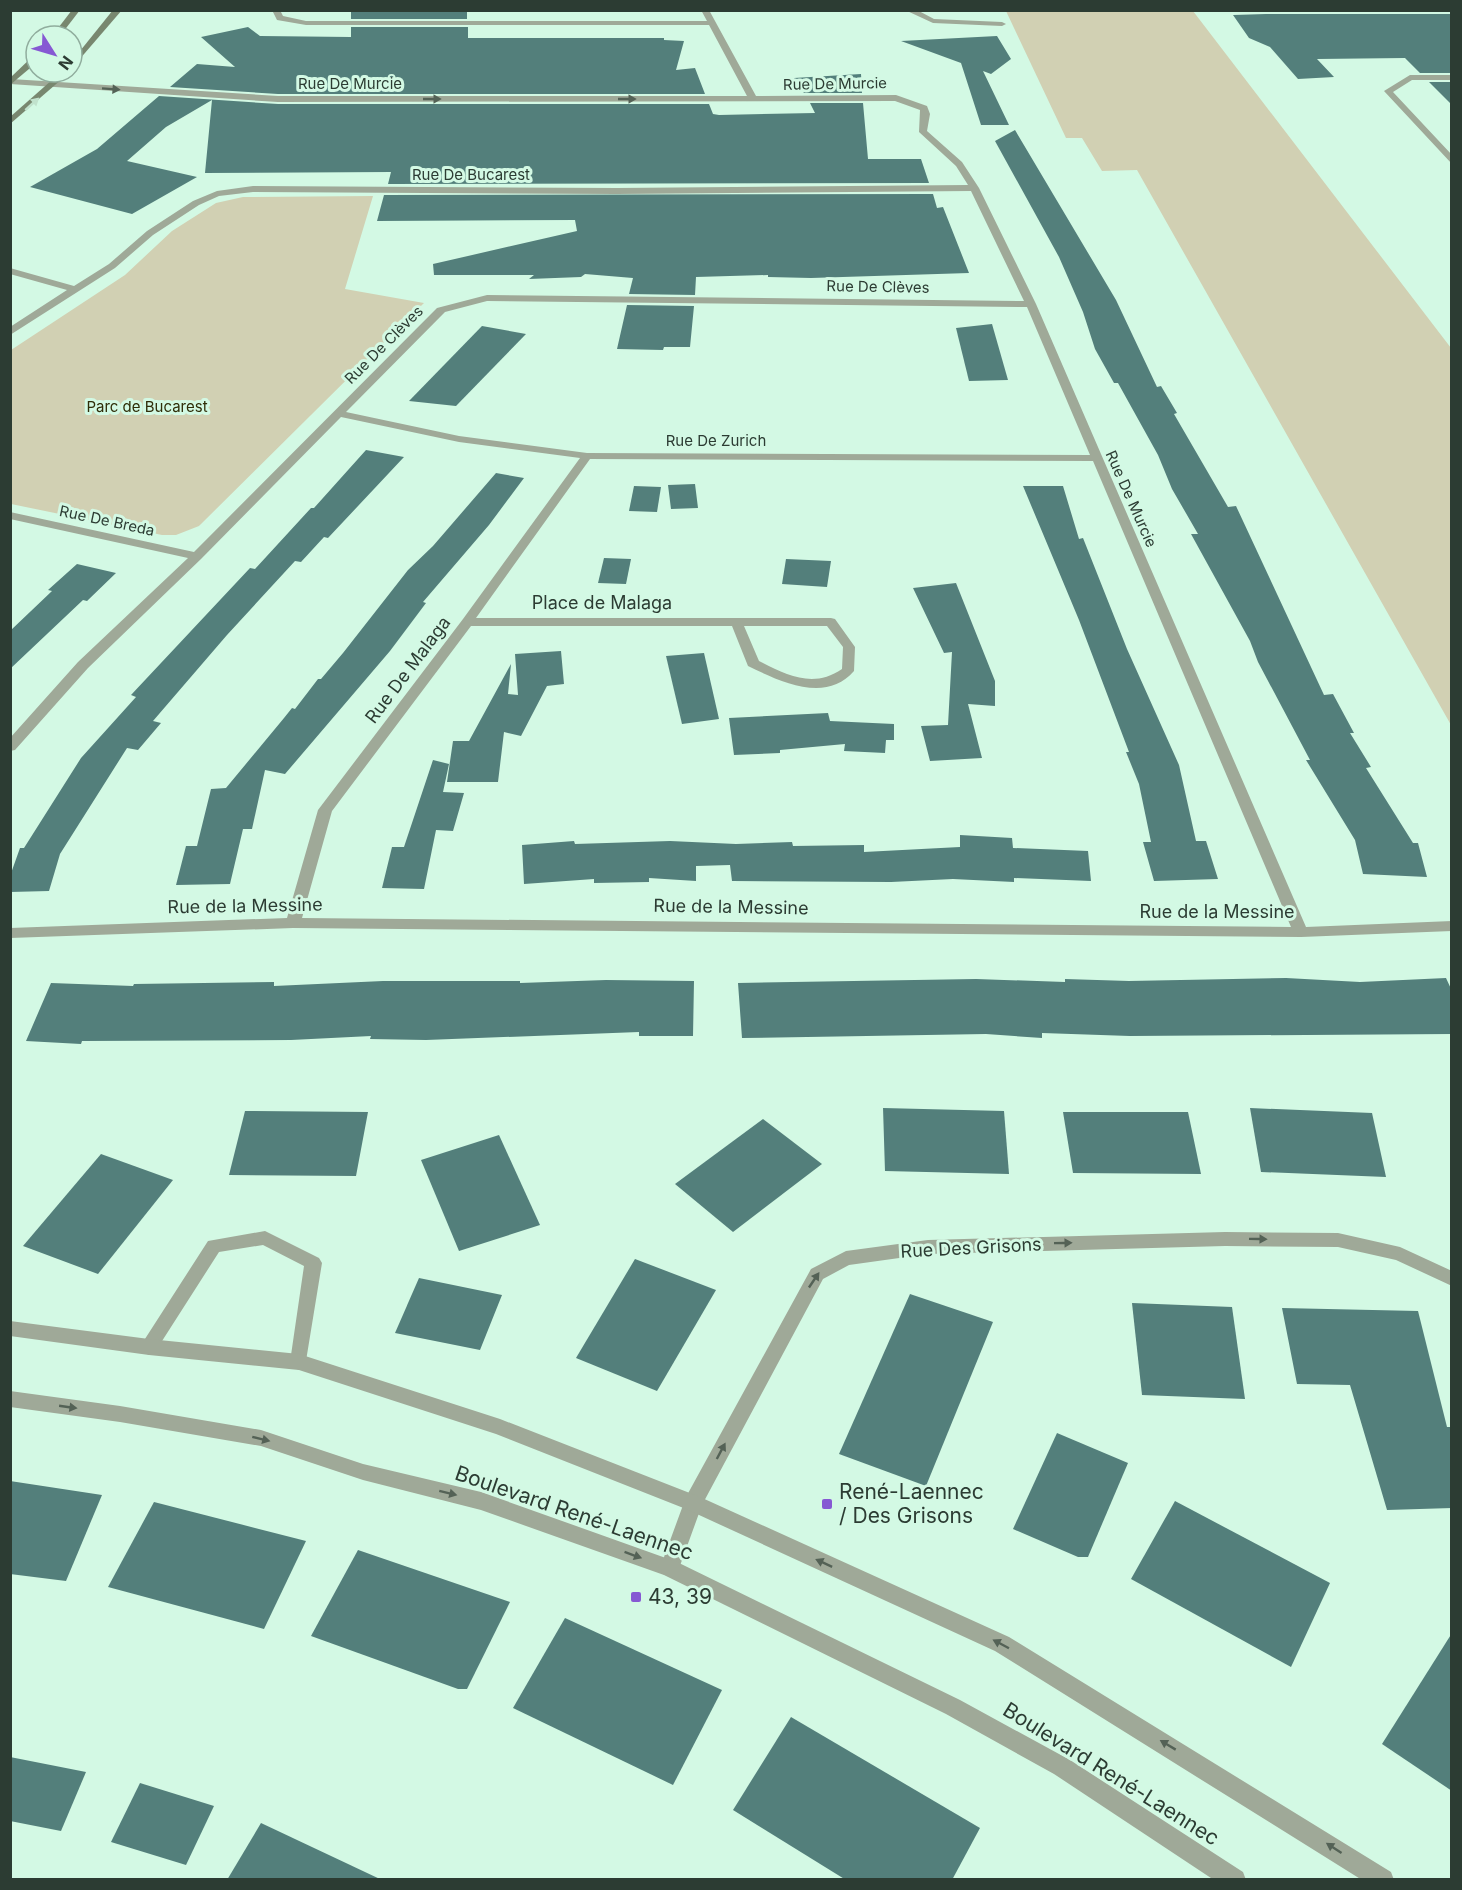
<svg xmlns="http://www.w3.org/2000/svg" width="1462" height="1890" font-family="Inter,sans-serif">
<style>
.green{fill:#d1d0b3}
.building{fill:#537f7b}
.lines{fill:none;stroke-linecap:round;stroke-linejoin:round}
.minor{fill:#9fa998;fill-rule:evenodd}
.tertiary{fill:#9fa998;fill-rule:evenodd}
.secondary{fill:#78876f;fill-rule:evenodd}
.oneway{fill:#546256}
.oneway2{fill:#c1e2cd}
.poi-dot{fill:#8659d3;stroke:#d3f9e4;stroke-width:2}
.labels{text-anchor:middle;stroke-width:6;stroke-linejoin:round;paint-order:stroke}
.far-street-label{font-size:15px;fill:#2c3c33;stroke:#d3f9e4}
.far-park-label{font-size:15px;fill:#2f2d08;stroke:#d3f9e4}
.street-label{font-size:18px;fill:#2c3c33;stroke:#d3f9e4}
.near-poi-label{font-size:21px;fill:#2c3c33;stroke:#d3f9e4;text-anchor:start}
.near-street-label{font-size:21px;fill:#2c3c33;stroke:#d3f9e4}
</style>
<rect width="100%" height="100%" fill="#d3f9e4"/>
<g class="green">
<path d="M1006 11H1193L1451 348V725L1137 170 1102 171 1082 138H1066Z"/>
<path d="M373 196 345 289 424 303 199 526 176 535H162L11 504V350L125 275 172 231 216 203 243 197Z"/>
</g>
<g class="building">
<rect x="351" y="10" width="116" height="9"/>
<path d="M1266 14H1452V73H1420L1405 58 1317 59 1334 77 1298 79 1270 47 1249 38 1233 15Z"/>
<path d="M248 27 260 36 351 37V27H468V38H664V40L684 41 676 70 695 68 705 94H278L170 87 197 64 235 67 201 37Z"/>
<path d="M997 36 1011 59 991 74 983 71 1009 125H981L961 63 901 41Z"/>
<path d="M861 74 862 93H804L794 78Z"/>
<path d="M1429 82H1452V105Z"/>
<path d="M159 96 278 104H709L713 114 719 115 815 113 810 103H863L868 159H921L929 183 388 184 391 172 205 173 212 100 166 127 127 161 197 177 132 214 30 187 97 149Z"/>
<path d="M1015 130 1116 300 1157 387 1161 386 1177 413 1174 414 1228 507 1236 506 1324 695 1333 694 1354 733H1350L1371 767 1366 768 1413 843H1418L1427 877 1363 874 1355 840 1306 760H1310L1258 662 1250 641 1191 534H1198L1172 489 1158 455 1118 383H1114L1095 349 1083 312 1059 257 995 141Z"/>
<path d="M933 194 937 208 943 207 969 273 811 278 768 277V275L696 277 695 295 629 294 633 278 585 274 581 277 529 279 534 275H434L433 264 577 231 575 220 377 221 384 195Z"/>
<path d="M627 305 694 306 690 347H664L663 350 617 349Z"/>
<path d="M992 324 1008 380 969 381 956 328Z"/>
<path d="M482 326 526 334 456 406 409 401Z"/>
<path d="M366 450 404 457 328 538 324 537 301 562 295 561 227 635 153 721 161 723 138 750 127 748 60 854 49 891 10 892V876L20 848H24L81 758 136 697 131 695 250 568 255 569 311 508H314Z"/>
<path d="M496 473 524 478 489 525 423 602 426 603 390 651 285 774 265 770 252 829H243L230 884 176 885 186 846H197L211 789 226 788 284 718 292 708 295 709 318 679H321L343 653 408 570 433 546Z"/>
<path d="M695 484 698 508 671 509 668 485Z"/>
<path d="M634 486 661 487 657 512 629 511Z"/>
<path d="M1023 486H1063L1079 539 1083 538 1127 649 1179 765 1196 841H1206L1218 879 1154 881 1143 842H1151L1139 784 1126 752H1129L1079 620Z"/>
<path d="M604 558 631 559 626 584 598 583Z"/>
<path d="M786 559 831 561 827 587 782 584Z"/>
<path d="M77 564 116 573 87 601 83 600 10 669V631L52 591 48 590Z"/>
<path d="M956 583 995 681V706L968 704 982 758 930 761 921 726 948 725 952 652 944 653 913 588Z"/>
<path d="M561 651 564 684 547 686 521 736 504 732 498 782H447L453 741H469L511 664 508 694 518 695 515 654Z"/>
<path d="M704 653 719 719 682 724 666 656Z"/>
<path d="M828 713 830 721 894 724V740H886L885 753 844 751 845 744 780 750V753L734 755 729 718Z"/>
<path d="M433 760 449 764 443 792 464 793 453 831 436 830 424 889 382 888 392 847H404Z"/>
<path d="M960 835 1012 838 1013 848 1088 851 1091 881 1014 878V882L953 879 891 882 732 881 730 865 696 866V881L649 878V882L594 883V879L524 884 522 845 574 841 575 844 670 841 736 844 792 842 793 846 864 845V852L960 847Z"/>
<path d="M1286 978 1360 982 1446 978 1452 991V1034L1130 1036 1042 1033V1038L986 1034 742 1038 738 983 976 979 1065 982V979L1129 981Z"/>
<path d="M606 980 694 981 693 1036H639V1032L426 1040 370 1039 371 1036 291 1040 82 1041 81 1044 26 1041 51 983 133 986 134 984 274 982V986L383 981H520V983Z"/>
<path d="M883 1108 1004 1111 1009 1174 885 1171Z"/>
<path d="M1250 1108 1372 1113 1386 1177 1261 1172Z"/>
<path d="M245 1111 368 1112 356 1176 229 1175Z"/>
<path d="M1063 1112H1188L1201 1174 1073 1173Z"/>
<path d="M763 1119 822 1164 733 1232 675 1184Z"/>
<path d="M499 1135 540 1225 459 1251 421 1160Z"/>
<path d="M101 1154 173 1180 98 1274 23 1246Z"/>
<path d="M635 1259 716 1290 657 1391 576 1358Z"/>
<path d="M419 1278 502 1295 480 1350 395 1333Z"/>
<path d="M910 1294 993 1322 926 1486 839 1454Z"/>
<path d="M1132 1303 1232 1307 1245 1399 1142 1395Z"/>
<path d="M1282 1308 1418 1311 1447 1427H1452V1508L1387 1510 1350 1385 1297 1384Z"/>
<path d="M1057 1433 1128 1463 1088 1557H1078L1013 1529Z"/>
<path d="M10 1481 102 1495 66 1581 10 1574Z"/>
<path d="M1175 1501 1330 1583 1291 1667 1131 1579Z"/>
<path d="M154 1502 306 1541 264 1629 108 1587Z"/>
<path d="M358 1550 510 1602 467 1689H458L311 1636Z"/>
<path d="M565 1618 722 1690 673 1785 513 1708Z"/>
<path d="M1452 1633V1791L1382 1744Z"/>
<path d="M791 1717 980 1828 952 1880H846L733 1810Z"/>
<path d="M10 1757 86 1772 61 1831 10 1821Z"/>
<path d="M140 1783 214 1806 186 1865 111 1842Z"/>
<path d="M261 1823 382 1880H227Z"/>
</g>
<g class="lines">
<g class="minor">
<path d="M272 10H280L283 16 306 21H707L701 10H709L756 96 896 95 927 106 930 114 927 131 962 162 979 188 1036 304 1306 927 1452 921V931L1301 937 293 928 10 938V928L287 918 318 810 463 619 580 458 459 442 341 417 201 559 88 668 15 750 10 751V738L78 662 188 558 10 519V512L194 552 437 308 487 295 1024 301 971 191 617 194 253 192 219 196 199 205 153 235 115 268 10 335V327L67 290 10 274V268L74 286 109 264 147 231 193 201 217 191 253 186 617 188 968 185 956 166 919 132 920 110 895 101 278 102 10 84 11 79 278 96H747L709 25H306L277 20ZM487 301 1027 307 1090 455 587 453 459 436 346 412 445 312ZM590 459 1093 461 1291 927 302 918 332 811 471 626H732L748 666C779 681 826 704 854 671L855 647 835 619 831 618H476ZM744 626H827L843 647 842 669C813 689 787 675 759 661Z"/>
<path d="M905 10H917L934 19 1002 22 1006 24 1002 26 933 23Z"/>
<path d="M1410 75H1452V80H1412L1393 92 1452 155V164L1384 91Z"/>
<path d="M265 1231 319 1258 322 1263 305 1367 299 1370 293 1367 290 1362 304 1266 263 1245 219 1252 155 1352 149 1355 143 1352 140 1347 143 1342 208 1241Z"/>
<path d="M1225 1232 1338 1233 1400 1247 1452 1271V1286L1396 1260 1338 1247 1225 1246 928 1254 849 1265 823 1279 702 1505 677 1574 670 1577 663 1574 660 1568 686 1497 811 1269 846 1251 928 1240Z"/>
</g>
<g class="tertiary">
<path d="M10 1321 149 1339 299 1354 500 1419 700 1497 1009 1637 1391 1872 1394 1880H1362L995 1651 686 1509 496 1434 299 1370 149 1355 10 1336Z"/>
<path d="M10 1391 120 1406 261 1430 363 1464 481 1492 677 1562 960 1700 1070 1760 1243 1872 1246 1880H1214L1054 1774 946 1714 664 1575 481 1510 363 1480 261 1446 120 1422 10 1407Z"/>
</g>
<g class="secondary">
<path d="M72 10H80L60 36H52Z"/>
<path d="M113 10H122L72 68V61Z"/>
<path d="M33 56H36V63L10 85V78Z"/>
<path d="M61 72H70L10 124V117Z"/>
</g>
</g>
<defs><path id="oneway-solid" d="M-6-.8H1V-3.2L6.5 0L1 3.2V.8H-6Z" transform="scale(1.5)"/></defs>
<g class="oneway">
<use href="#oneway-solid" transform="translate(111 89) rotate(4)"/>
<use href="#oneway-solid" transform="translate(432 99)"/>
<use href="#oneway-solid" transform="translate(627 99)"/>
<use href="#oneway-solid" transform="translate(1258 1239) rotate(1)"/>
<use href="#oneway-solid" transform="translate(1063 1243) rotate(-1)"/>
<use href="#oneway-solid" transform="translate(814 1280) rotate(-56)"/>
<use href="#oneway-solid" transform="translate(68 1407) rotate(8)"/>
<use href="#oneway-solid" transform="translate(261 1439) rotate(14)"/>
<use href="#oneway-solid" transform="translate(721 1451) rotate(-62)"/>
<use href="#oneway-solid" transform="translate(448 1493) rotate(14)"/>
<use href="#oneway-solid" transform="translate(633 1555) rotate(20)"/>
<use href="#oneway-solid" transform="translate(824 1563) rotate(-155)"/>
<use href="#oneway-solid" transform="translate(1001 1644) rotate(-152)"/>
<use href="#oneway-solid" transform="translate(1168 1745) rotate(-149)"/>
<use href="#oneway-solid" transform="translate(1334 1848) rotate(-147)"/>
</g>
<use class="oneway2" href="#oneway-solid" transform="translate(32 104) rotate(-42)"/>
<g class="poi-dot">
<rect x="821" y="1498" width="12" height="12" rx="3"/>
<rect x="630" y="1591" width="12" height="12" rx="3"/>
</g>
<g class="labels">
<g class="far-street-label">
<text x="350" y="89">Rue De Murcie</text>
<text transform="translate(835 84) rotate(-1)" y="5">Rue De Murcie</text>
<text x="471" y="180">Rue De Bucarest</text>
<text transform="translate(878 287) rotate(1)" y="5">Rue De Clèves</text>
<text transform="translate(384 345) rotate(-45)" y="5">Rue De Clèves</text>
<text x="716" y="446">Rue De Zurich</text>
<text transform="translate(1131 499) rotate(66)" y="5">Rue De Murcie</text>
<text transform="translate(107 521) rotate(12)" y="5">Rue De Breda</text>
</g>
<g class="far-park-label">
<text x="147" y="412">Parc de Bucarest</text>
</g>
<g class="street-label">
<text x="602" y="609">Place de Malaga</text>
<text transform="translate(408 670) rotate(-53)" y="6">Rue De Malaga</text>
<text transform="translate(245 906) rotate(-1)" y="6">Rue de la Messine</text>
<text transform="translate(731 907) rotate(1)" y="6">Rue de la Messine</text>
<text x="1217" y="918">Rue de la Messine</text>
<text transform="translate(971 1248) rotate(-3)" y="6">Rue Des Grisons</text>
</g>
<g class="near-poi-label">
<text x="839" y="1499">René-Laennec<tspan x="839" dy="24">/ Des Grisons</tspan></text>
<text x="648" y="1604">43, 39</text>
</g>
<g class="near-street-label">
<text transform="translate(574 1513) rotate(19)" y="7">Boulevard René-Laennec</text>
<text transform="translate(1111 1774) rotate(32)" y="7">Boulevard René-Laennec</text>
</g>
</g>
<rect width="1462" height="1890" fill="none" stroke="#2c3c33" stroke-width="24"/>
<g transform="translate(54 54) rotate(127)"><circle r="28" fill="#d3f9e4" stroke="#90ad9d" stroke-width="1.5"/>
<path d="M0-4.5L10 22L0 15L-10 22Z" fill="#8659d3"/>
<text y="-9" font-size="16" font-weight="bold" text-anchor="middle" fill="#2c3c33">N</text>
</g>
</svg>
